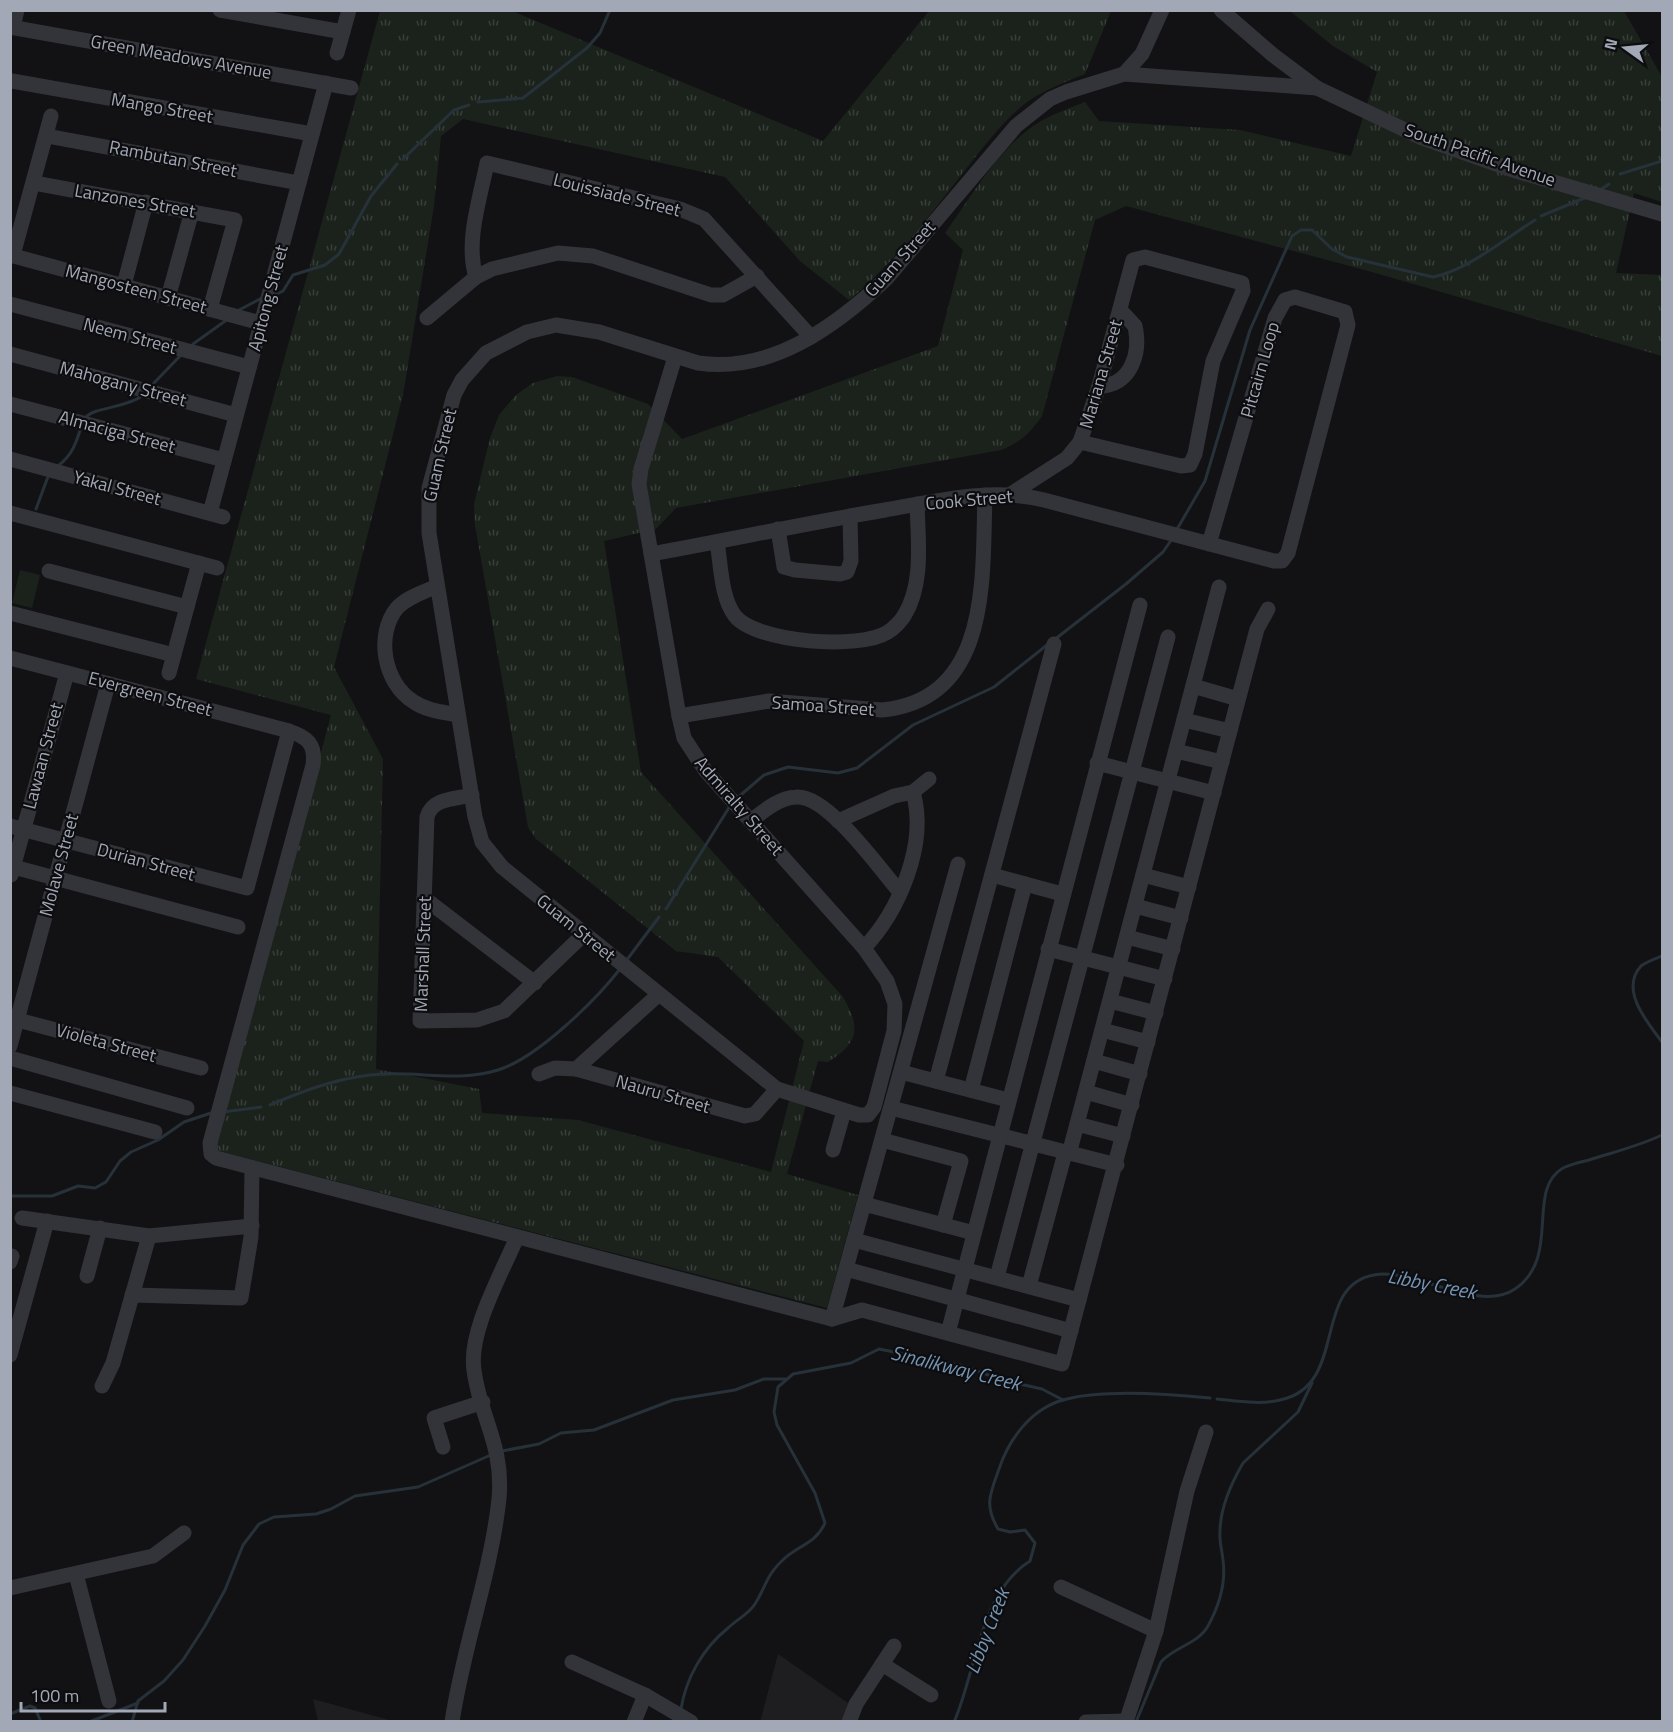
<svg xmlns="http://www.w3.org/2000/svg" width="1673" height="1732" font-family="'Titillium Web',sans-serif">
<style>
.built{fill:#1e1e21}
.grass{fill:url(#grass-tufts)}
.garden{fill:#1a221b}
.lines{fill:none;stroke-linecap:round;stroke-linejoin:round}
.stream{stroke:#273139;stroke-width:3}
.minor{stroke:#333439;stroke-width:15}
.labels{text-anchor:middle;stroke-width:4.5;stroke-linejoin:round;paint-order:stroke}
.street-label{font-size:18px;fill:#a2a8b6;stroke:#0d0d0f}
.water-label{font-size:20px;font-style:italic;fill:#7595b5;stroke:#0d0d0f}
</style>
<defs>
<pattern id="grass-tufts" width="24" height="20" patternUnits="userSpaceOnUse" patternTransform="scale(1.5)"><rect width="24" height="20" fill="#1a221b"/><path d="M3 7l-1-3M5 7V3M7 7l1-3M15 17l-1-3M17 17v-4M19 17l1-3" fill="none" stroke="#383f3a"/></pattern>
</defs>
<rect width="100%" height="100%" fill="#121214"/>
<g class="built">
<path d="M778 1654 851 1705 843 1721 760 1722Z"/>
<path d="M313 1699 393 1721H318Z"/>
</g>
<path class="grass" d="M380 11H512L823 141 929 11H1111L1085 74C1065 82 1044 90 1027 102 1001 122 982 149 962 174 927 219 893 264 849 300L800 261 725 177 463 119 441 136 434 206 403 395 334 667 383 759 376 1069 479 1089 482 1113 578 1120 771 1172 804 1041 718 957 676 951 536 839 528 827 475 525 474 504 490 438 499 415 516 395 533 383 557 376 572 377 648 404 682 439 938 346 963 250 945 233C972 196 998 148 1038 123 1052 114 1070 108 1085 102L1099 121 1240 130 1351 156 1377 72 1333 46 1290 11H1624L1662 77V202L1634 193 1616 273 1662 275V356L1372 272 1126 206 1095 220 1042 416C1030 433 1021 442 1001 450L676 508 656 529 604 541 641 772 843 997C861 1028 859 1043 828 1062L818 1061 787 1174 858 1195 827 1308 215 1150 331 715 196 679Z"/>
<path class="garden" d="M20 570 40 575 32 608 12 603Z"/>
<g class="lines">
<g class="stream">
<path d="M478 102 523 98 532 91 587 48 600 33 610 10"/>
<path d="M403 159 454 110 469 105"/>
<path d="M1620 174 1662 161"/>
<path d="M1600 190 1609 184"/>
<path d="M1541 216 1587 197"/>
<path d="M273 296 283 291 293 275 325 265 339 254 371 196 397 164"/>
<path d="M239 310 262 298"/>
<path d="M193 344 228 319"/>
<path d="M152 385 182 354"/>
<path d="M86 417C95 407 126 408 142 396"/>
<path d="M58 466C72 455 76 444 81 427"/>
<path d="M36 509 49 474"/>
<path d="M1176 531 1205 481 1250 330 1292 236 1301 230H1312L1332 249 1347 257 1433 277C1466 271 1506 238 1535 220"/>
<path d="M1054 640 1126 584 1163 552 1172 539"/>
<path d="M736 799 764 775 788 767 838 773 857 768 913 725 994 687 1047 645"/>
<path d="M666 909 730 806"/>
<path d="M1662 956C1657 958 1646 962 1641 966 1619 990 1648 1023 1662 1042"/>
<path d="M626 961 659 917"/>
<path d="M270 1105C305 1090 345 1075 384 1074 423 1072 459 1082 498 1070 537 1058 595 1001 620 969"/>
<path d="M223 1112 261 1107"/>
<path d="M10 1196H52L78 1186 95 1188 106 1182 120 1161 131 1152 158 1140 184 1122 214 1112"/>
<path d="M1217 1399C1237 1401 1260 1405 1280 1400 1349 1386 1311 1286 1374 1275 1414 1267 1478 1314 1515 1289 1562 1257 1525 1190 1563 1168 1571 1164 1581 1162 1589 1160 1614 1152 1639 1146 1662 1135"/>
<path d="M502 1451 539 1444 561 1433 594 1430 673 1400 735 1390 764 1379H785"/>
<path d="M681 1709C686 1678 703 1648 728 1628 736 1620 749 1614 755 1604 767 1585 765 1576 785 1558 800 1545 816 1543 825 1523L815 1493 777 1425 774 1412 778 1387 793 1374 851 1363 879 1349 964 1366 1002 1380 1042 1389 1063 1400"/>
<path d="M10 1714 30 1706 35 1708 41 1722"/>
<path d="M89 1722 138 1703"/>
<path d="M132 1722 138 1701 164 1681 183 1660 205 1626 225 1590 243 1545 259 1524 274 1517 316 1514 331 1509 355 1496 418 1487 493 1454"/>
<path d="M954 1722C977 1670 979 1593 1030 1561L1035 1543 1025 1530 1010 1532 998 1529C984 1505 990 1494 999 1469 1009 1439 1031 1409 1063 1400 1101 1389 1170 1394 1210 1398"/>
<path d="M1136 1722 1161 1662C1174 1647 1198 1644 1208 1626 1219 1606 1226 1582 1223 1560 1222 1550 1219 1541 1220 1532 1220 1509 1232 1482 1243 1463L1298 1412 1312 1383"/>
</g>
<g class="minor">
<path d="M220 10 343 32"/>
<path d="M1221 10 1273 55 1317 88 1422 138 1513 170 1662 214"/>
<path d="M10 27 351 88"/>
<path d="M13 27 17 10"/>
<path d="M337 53 349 10"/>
<path d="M1124 74 1142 54 1162 10"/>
<path d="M12 81 312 134"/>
<path d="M47 136 299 183"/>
<path d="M34 183 235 220 210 309"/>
<path d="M10 255 261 323"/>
<path d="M13 255 51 116"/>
<path d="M476 277C465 242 480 199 487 163L680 209 704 219 811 337"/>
<path d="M124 285 146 202"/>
<path d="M168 298 192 211"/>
<path d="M10 304 249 367"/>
<path d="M427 318 476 277 492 269 558 253 593 256 711 295H723L757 276"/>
<path d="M10 354 236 415"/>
<path d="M675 357 641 469 639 484 679 716 684 738 705 770 864 948 887 981 895 1004 894 1031 874 1107 868 1115H859L777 1089 502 867 482 842 475 817 429 533V488L454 395 462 380 486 353 527 332 556 325 599 332 698 363C771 374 836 326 887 278L1016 126 1050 99 1066 92 1124 74 1317 88"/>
<path d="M1099 386C1131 386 1141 353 1135 326L1120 310"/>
<path d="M10 404 224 460"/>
<path d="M10 459 223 517"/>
<path d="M1011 494 1067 458 1080 442 1099 386 1133 260 1145 257 1242 283 1243 291 1213 361 1195 454 1190 465 1181 466 1080 442"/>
<path d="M10 513 217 568"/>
<path d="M210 513 326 83"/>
<path d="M778 529 784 567 795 570 840 574 847 572 851 561 850 516"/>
<path d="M717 542C721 565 721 598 735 616 757 643 860 650 888 632 894 628 900 622 904 616 924 584 918 540 917 504"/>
<path d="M651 554C729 540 807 523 885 510 937 501 992 487 1044 500L1274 561H1282L1288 553 1348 325 1345 312 1295 297 1285 300 1275 318 1209 544"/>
<path d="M49 571 187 607"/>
<path d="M437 586C424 592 407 597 397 608 375 635 384 684 414 702 427 711 443 712 458 715"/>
<path d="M10 613 174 655"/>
<path d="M10 658 289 731C307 737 316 744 313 765L210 1143 211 1154 216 1158 832 1319 862 1310 1062 1364 1257 629 1268 609"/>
<path d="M169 673 199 563"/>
<path d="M1193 686 1238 699"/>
<path d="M679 716 769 701 882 710C992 699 982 577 985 495"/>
<path d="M1184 720 1230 731"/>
<path d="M1176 751 1222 762"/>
<path d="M1097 763 1214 793"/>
<path d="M472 795C455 799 432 798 427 817L420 1021 477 1020 504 1011 584 934"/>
<path d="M752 820C765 810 779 798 796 797 827 794 879 868 899 891"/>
<path d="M838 821 894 796 913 792 929 779"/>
<path d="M10 826 247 888 289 731"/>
<path d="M10 866 238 927"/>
<path d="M11 875 67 673"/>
<path d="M992 875 1062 894"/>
<path d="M1143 875 1189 887"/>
<path d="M424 898 535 983"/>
<path d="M1135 906 1181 918"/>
<path d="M1127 937 1173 949"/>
<path d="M864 948C899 911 928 844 913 792"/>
<path d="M1048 949 1165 979"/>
<path d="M1110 1001 1156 1013"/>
<path d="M10 1018 201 1068"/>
<path d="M1102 1030 1148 1042"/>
<path d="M10 1046 108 684"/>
<path d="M10 1058 187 1108"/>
<path d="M1094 1061 1140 1074"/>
<path d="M576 1069 658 995"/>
<path d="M901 1072 1008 1100"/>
<path d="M539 1074 555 1068 576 1069 745 1116 755 1114 777 1089"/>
<path d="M936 1081 1054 644"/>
<path d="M971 1090 1025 884"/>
<path d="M1086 1092 1132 1105"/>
<path d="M10 1093 155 1132"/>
<path d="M891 1108 1117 1165"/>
<path d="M1077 1124 1123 1136"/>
<path d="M882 1140 961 1161 943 1225"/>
<path d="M833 1150 844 1111"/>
<path d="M1069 1154 1219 587"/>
<path d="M864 1204 974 1233"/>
<path d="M22 1218 149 1236 252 1226"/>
<path d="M854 1240 1079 1300"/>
<path d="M10 1262 12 1256"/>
<path d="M846 1269 1071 1331"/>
<path d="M87 1276 100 1228"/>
<path d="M997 1277 1168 637"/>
<path d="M1029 1286 1065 1153"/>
<path d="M132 1295 241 1298 251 1237 252 1168"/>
<path d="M832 1319 958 864"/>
<path d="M948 1333 1140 605"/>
<path d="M10 1355 47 1221"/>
<path d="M102 1386 113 1363 149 1236"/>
<path d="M443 1447 434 1418 483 1402"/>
<path d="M76 1574 109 1701"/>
<path d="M1061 1587 1156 1631"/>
<path d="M10 1588 153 1556 184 1533"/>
<path d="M572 1662 645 1695 691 1722"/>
<path d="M882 1664 931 1695"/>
<path d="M452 1722C463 1647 491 1573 499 1499 504 1445 480 1418 474 1370 468 1332 502 1273 517 1237"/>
<path d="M634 1722 645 1695"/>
<path d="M849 1722 856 1704 894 1646"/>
<path d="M1086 1722 1126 1721"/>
<path d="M1126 1722 1156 1631 1187 1491 1206 1432"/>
</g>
</g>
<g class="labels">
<g class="street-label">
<text transform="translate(181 57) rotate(10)" y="6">Green Meadows Avenue</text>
<text transform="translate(162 108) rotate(10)" y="6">Mango Street</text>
<text transform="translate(1480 155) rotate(19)" y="6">South Pacific Avenue</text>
<text transform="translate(173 159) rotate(11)" y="6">Rambutan Street</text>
<text transform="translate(617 195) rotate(14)" y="6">Louissiade Street</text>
<text transform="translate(135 201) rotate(10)" y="6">Lanzones Street</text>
<text transform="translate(900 259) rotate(-48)" y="6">Guam Street</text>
<text transform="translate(136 289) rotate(15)" y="6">Mangosteen Street</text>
<text transform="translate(268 298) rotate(-75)" y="6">Apitong Street</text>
<text transform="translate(130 336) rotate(15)" y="6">Neem Street</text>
<text transform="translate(1260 370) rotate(-74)" y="6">Pitcairn Loop</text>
<text transform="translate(1101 374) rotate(-74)" y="6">Mariana Street</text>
<text transform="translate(123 384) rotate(15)" y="6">Mahogany Street</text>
<text transform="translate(117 432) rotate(15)" y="6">Almaciga Street</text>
<text transform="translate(440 455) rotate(-77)" y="6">Guam Street</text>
<text transform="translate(117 488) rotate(15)" y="6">Yakal Street</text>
<text transform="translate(969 500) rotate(-5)" y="6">Cook Street</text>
<text transform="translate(150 694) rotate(15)" y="6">Evergreen Street</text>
<text transform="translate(823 706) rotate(4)" y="6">Samoa Street</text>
<text transform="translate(43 756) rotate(-75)" y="6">Lawaan Street</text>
<text transform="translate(739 806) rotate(49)" y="6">Admiralty Street</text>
<text transform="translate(146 862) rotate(15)" y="6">Durian Street</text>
<text transform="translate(59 865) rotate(-75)" y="6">Molave Street</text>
<text transform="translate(576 928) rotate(39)" y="6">Guam Street</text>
<text transform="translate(423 954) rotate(-88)" y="6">Marshall Street</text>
<text transform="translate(106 1043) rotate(15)" y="6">Violeta Street</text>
<text transform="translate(663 1094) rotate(16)" y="6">Nauru Street</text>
</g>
<g class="water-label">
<text transform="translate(1432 1284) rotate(11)" y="7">Libby Creek</text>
<text transform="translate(956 1368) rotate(14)" y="7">Sinalikway Creek</text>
<text transform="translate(987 1631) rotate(-69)" y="7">Libby Creek</text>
</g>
</g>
<rect width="1673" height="1732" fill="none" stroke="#a2a8b6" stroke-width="24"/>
<g transform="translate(1625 48) rotate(285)" stroke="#0d0d0f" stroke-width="4.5" paint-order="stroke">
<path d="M0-4.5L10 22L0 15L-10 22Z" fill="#a2a8b6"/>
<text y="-9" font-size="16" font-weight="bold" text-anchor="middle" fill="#a2a8b6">N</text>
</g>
<path d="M21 1702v9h144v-9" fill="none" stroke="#a2a8b6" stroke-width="3"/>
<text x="30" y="1702" font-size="18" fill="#a2a8b6" stroke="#0d0d0f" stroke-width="4.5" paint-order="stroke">100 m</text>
</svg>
